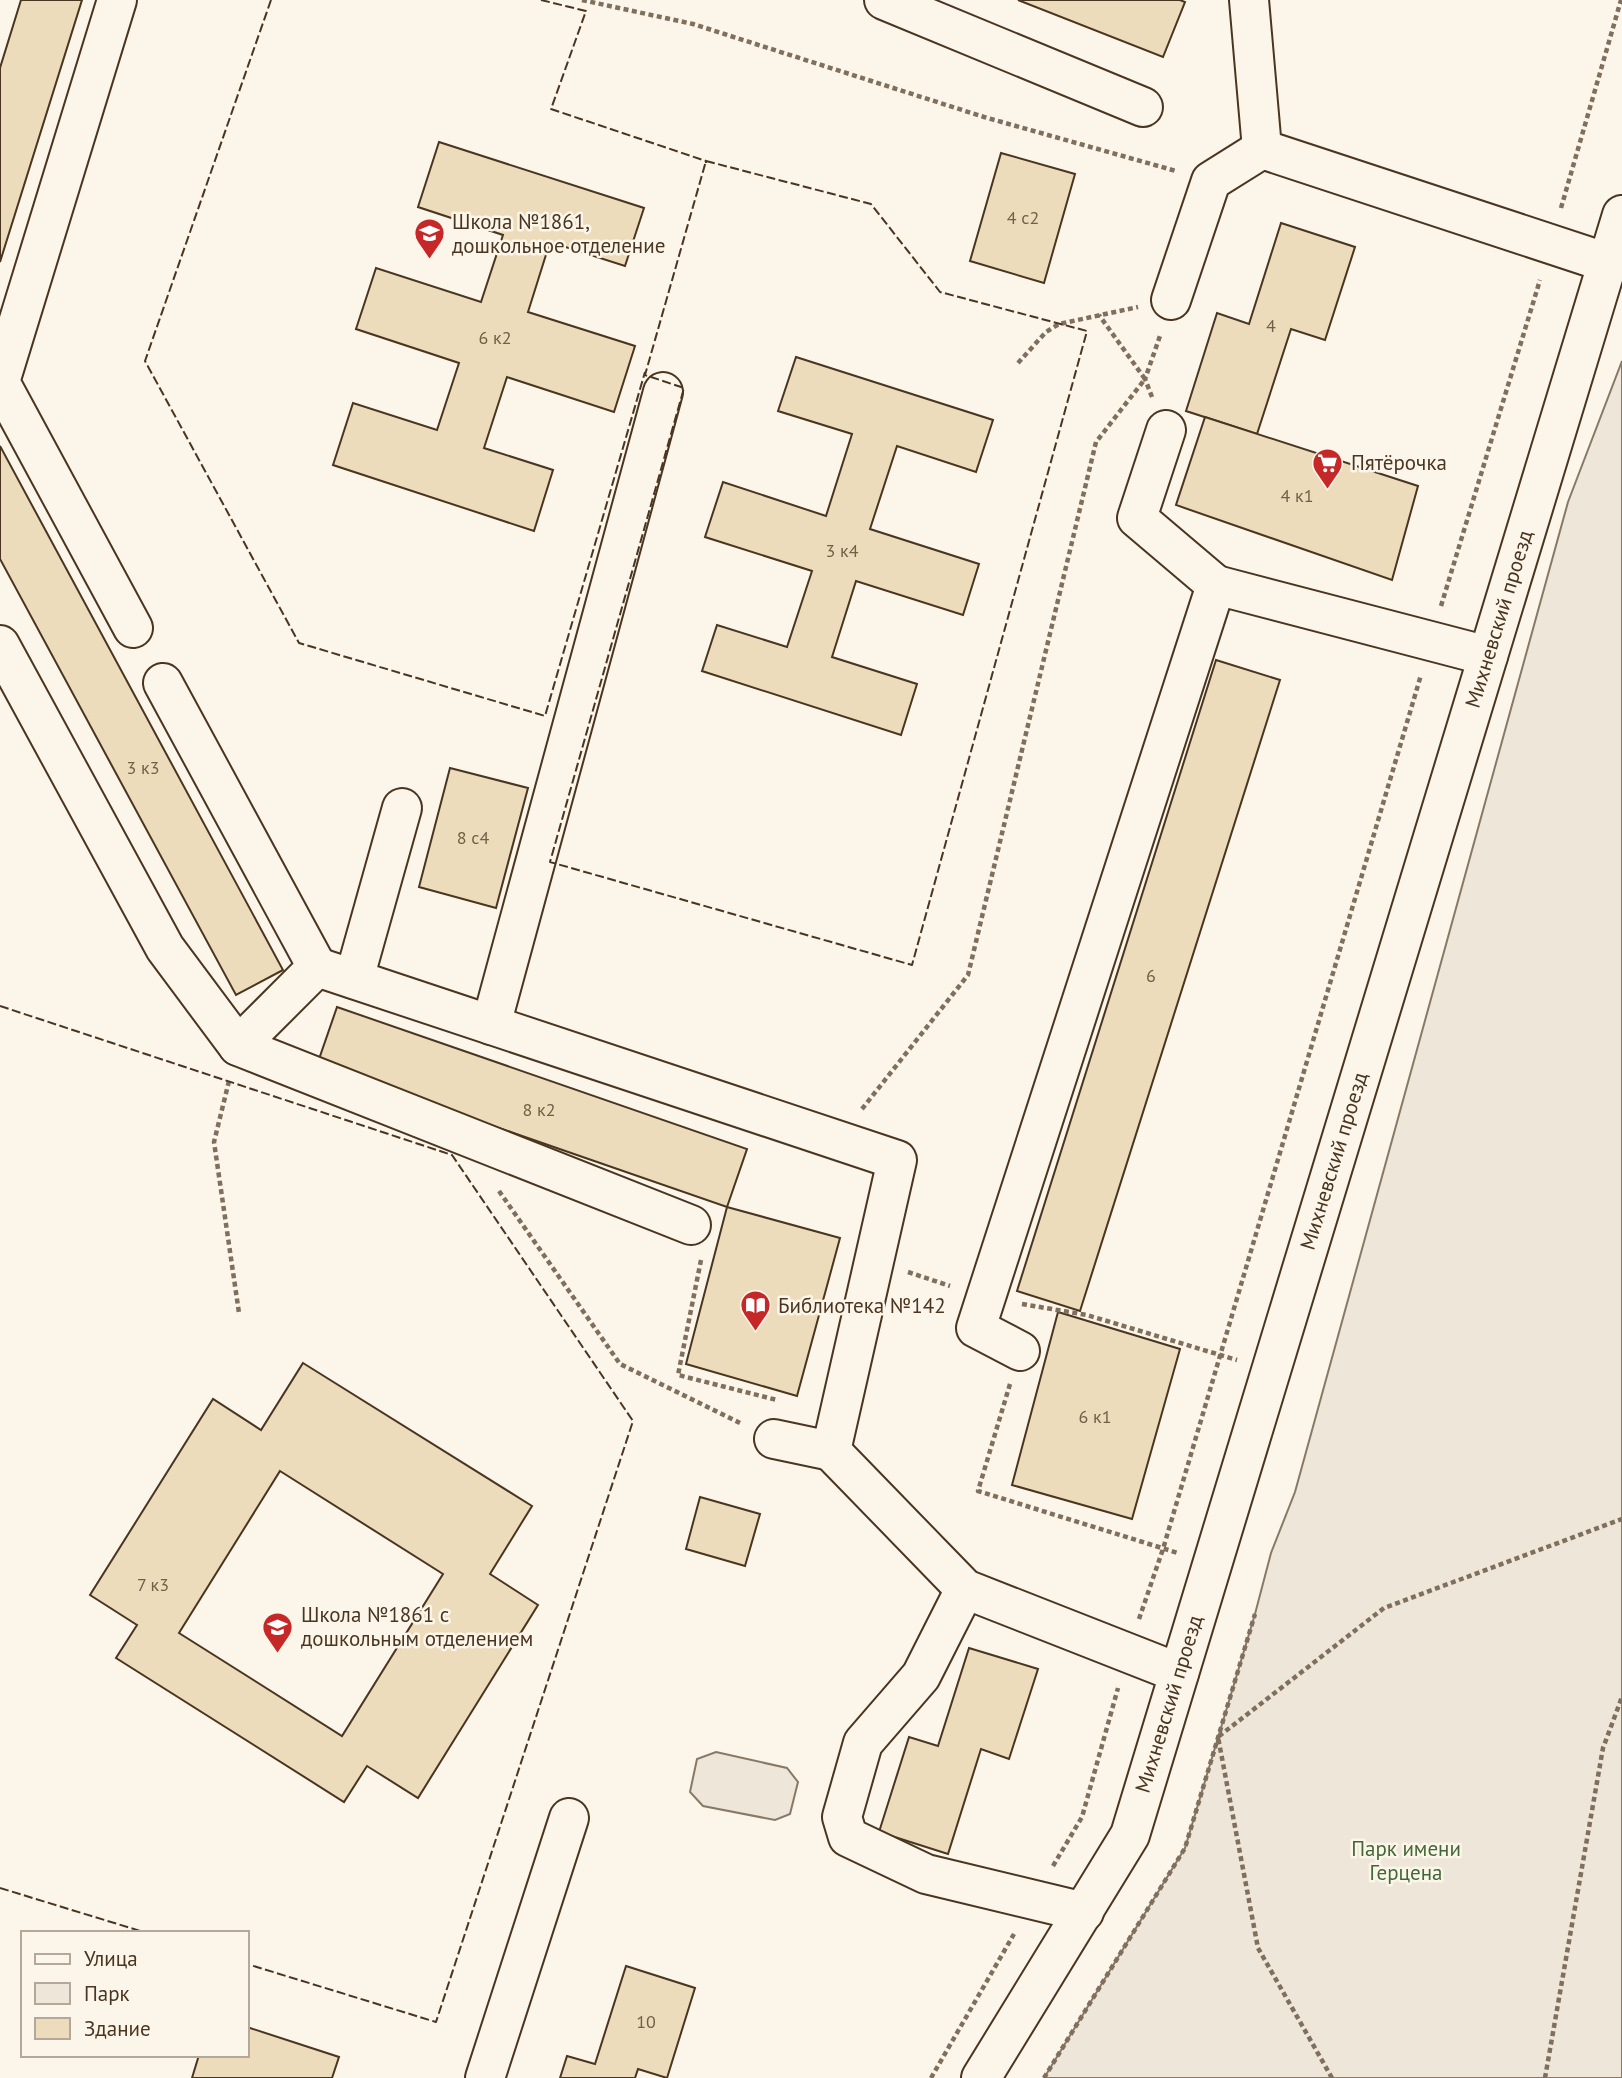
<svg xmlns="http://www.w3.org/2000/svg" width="1622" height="2078" font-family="'PT Sans',sans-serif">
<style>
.green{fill:#ede6d9;stroke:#887966;stroke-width:2}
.building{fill:#ecdcbc;stroke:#4a3520;stroke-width:2;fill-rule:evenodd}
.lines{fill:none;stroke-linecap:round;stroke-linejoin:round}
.minor-casing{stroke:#4a3520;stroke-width:42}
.path{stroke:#7f6f5c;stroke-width:4.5;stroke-dasharray:5 3.5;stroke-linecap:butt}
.minor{stroke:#fbf6e9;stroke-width:38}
.fence{stroke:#4a3520;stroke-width:2;stroke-dasharray:9 3.5;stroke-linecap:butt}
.labels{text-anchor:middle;stroke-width:5;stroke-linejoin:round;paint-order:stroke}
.number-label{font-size:18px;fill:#725f47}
.poi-label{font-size:21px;fill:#4a3520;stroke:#fbf6e9;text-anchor:start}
.street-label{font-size:21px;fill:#4a3520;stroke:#fbf6e9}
.park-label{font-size:21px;fill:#436837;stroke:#fbf6e9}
</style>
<rect width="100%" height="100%" fill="#fbf6e9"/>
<g class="green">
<path d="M1622 361V2078H1044L1185 1848 1255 1614 1271 1553 1295 1492 1568 502Z"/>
<path d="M716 1752 787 1768 798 1782 790 1814 775 1820 703 1806 690 1792 697 1759Z"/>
</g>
<g class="building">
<path d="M21 0H82L0 262V68Z"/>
<path d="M1018 0H1180L1185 2 1163 57Z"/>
<path d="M439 142 644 208 625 266 550 242 528 312 635 346 614 412 507 377 484 448 553 470 534 531 333 465 353 403 437 430 459 363 356 329 376 268 481 302 503 235 418 207Z"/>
<path d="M1001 153 1075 174 1044 283 970 261Z"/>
<path d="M1281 223 1355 247 1325 340 1291 329 1257 434 1186 411 1217 313 1249 324Z"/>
<path d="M796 357 993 420 976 472 897 446 870 529 979 564 963 615 856 581 832 657 917 684 901 735 702 671 717 625 787 647 812 571 705 537 723 482 826 516 852 434 778 411Z"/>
<path d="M1205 417 1418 486 1392 580 1176 505Z"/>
<path d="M0 446 283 970 236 995 0 559Z"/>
<path d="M1216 660 1280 680 1080 1311 1017 1291Z"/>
<path d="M450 768 528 788 496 908 419 887Z"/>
<path d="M337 1007 747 1149 727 1207 317 1065Z"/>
<path d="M727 1207 840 1238 797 1396 686 1364Z"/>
<path d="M1058 1312 1180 1349 1132 1519 1012 1485Z"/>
<path d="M303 1363 532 1506 490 1574 538 1605 418 1798 367 1766 344 1802 116 1658 137 1625 90 1595 213 1399 261 1430ZM280 1471 443 1574 342 1736 179 1633Z"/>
<path d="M700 1497 760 1514 745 1566 686 1549Z"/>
<path d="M969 1648 1038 1669 1009 1759 981 1749 948 1854 879 1832 909 1737 938 1746Z"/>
<path d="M626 1966 695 1988 667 2078 638 2069 635 2078H560L567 2056 595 2064Z"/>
<path d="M247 2027 339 2057 332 2078H192L199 2055H247Z"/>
</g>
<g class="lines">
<defs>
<g id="minor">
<path d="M117 0 0 382 133 628"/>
<path d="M884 0 1143 107"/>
<path d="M1249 0 1262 149 1608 263"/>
<path d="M1171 300 1211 181 1262 149"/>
<path d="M1166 430 1137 518 1216 585"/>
<path d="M0 645 165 948 238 1046 317 967 163 683"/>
<path d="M317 967 897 1160 831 1451 774 1439"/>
<path d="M354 979 402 808"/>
<path d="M491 1025 663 392"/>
<path d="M238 1046 691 1225"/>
<path d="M1020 1351 976 1328 1216 585 1488 656"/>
<path d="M831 1451 965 1589 1179 1673"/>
<path d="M965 1589 921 1676 863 1743 842 1817 848 1837 926 1874 1084 1912"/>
<path d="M485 2078 569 1818"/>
<path d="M981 2078 1130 1835 1622 215"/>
</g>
</defs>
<use href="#minor" class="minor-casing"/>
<g class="path">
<path d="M582 0 693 24 984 117 1176 171"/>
<path d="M1561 208 1621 0"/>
<path d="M1018 363 1046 332 1059 324 1138 307"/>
<path d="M1152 397 1145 379 1160 336"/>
<path d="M1441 606 1540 280"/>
<path d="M229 1081 214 1142 239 1313"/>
<path d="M862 1109 968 975 1096 442 1145 379 1099 315"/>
<path d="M499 1191 620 1364 740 1423"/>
<path d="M701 1260 678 1375 777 1400"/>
<path d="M908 1272 950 1286"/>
<path d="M1022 1304 1087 1315 1237 1360"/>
<path d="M1010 1384 978 1491 1178 1553"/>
<path d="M1139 1619 1163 1549 1421 675"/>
<path d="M1053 1866 1082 1817 1118 1688"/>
<path d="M931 2078 1014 1934"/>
<path d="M1044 2078 1185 1848 1255 1614"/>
<path d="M1332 2078 1258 1948 1218 1737 1384 1608 1622 1519"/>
<path d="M1545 2078 1603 1748 1622 1697"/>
</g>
<use href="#minor" class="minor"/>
<g class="fence">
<path d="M271 0 145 361 299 643 545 716 645 372"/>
<path d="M541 0 586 11 551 109 706 161V163"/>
<path d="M706 161 871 204 940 292 1087 331 912 965 550 862 684 388 645 375Z"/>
<path d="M0 1006 452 1155 633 1421 436 2022 247 1964"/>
<path d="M0 1888 147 1933"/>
</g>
</g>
<defs>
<symbol id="school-pin" viewBox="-11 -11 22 30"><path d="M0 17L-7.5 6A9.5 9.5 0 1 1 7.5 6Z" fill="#c62828" stroke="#fbf6e9"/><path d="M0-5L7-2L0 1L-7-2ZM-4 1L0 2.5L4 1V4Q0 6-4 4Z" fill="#fff"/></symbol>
<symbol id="supermarket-pin" viewBox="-11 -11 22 30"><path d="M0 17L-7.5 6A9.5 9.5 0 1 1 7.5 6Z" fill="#c62828" stroke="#fbf6e9"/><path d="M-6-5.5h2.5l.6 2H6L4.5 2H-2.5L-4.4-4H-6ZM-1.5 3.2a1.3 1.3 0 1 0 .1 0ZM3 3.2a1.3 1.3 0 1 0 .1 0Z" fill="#fff"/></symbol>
<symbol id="library-pin" viewBox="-11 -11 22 30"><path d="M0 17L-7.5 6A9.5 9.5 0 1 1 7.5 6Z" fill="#c62828" stroke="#fbf6e9"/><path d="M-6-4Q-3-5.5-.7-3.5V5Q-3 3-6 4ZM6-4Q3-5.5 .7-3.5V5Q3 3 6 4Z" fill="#fff"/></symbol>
</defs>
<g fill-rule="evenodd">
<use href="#school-pin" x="412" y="216" width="35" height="47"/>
<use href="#supermarket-pin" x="1310" y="446" width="35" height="47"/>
<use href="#library-pin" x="738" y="1288" width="35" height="47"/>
<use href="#school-pin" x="260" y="1610" width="35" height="47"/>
</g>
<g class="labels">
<g class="number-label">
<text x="1023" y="224">4 с2</text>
<text x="1271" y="332">4</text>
<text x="495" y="344">6 к2</text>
<text x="1297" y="502">4 к1</text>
<text x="842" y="557">3 к4</text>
<text x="143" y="774">3 к3</text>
<text x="473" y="844">8 с4</text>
<text x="1151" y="982">6</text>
<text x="539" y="1116">8 к2</text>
<text x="1095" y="1423">6 к1</text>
<text x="153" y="1591">7 к3</text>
<text x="646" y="2028">10</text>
</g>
<g class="poi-label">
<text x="452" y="229">Школа №1861,<tspan x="452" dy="24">дошкольное отделение</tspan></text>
<text x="1351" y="470">Пятёрочка</text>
<text x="778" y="1313">Библиотека №142</text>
<text x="301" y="1622">Школа №1861 с<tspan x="301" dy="24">дошкольным отделением</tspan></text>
</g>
<g class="street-label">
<text transform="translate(1499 619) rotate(-73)" y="7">Михневский проезд</text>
<text transform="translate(1334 1161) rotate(-73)" y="7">Михневский проезд</text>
<text transform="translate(1169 1704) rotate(-73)" y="7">Михневский проезд</text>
</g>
<g class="park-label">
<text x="1406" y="1856">Парк имени<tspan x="1406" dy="24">Герцена</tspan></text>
</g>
</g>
<rect x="21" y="1931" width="228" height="126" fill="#fbf6e9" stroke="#b4a999" stroke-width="2"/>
<rect x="35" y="1954" width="35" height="10" fill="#fbf6e9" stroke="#b4a999" stroke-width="2"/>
<text x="84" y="1966" font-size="21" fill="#4a3520">Улица</text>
<rect x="35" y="1983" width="35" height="21" fill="#ede6d9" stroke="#b4a999" stroke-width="2"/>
<text x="84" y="2001" font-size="21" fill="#4a3520">Парк</text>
<rect x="35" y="2018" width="35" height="21" fill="#ecdcbc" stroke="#b4a999" stroke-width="2"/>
<text x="84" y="2036" font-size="21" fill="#4a3520">Здание</text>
</svg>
